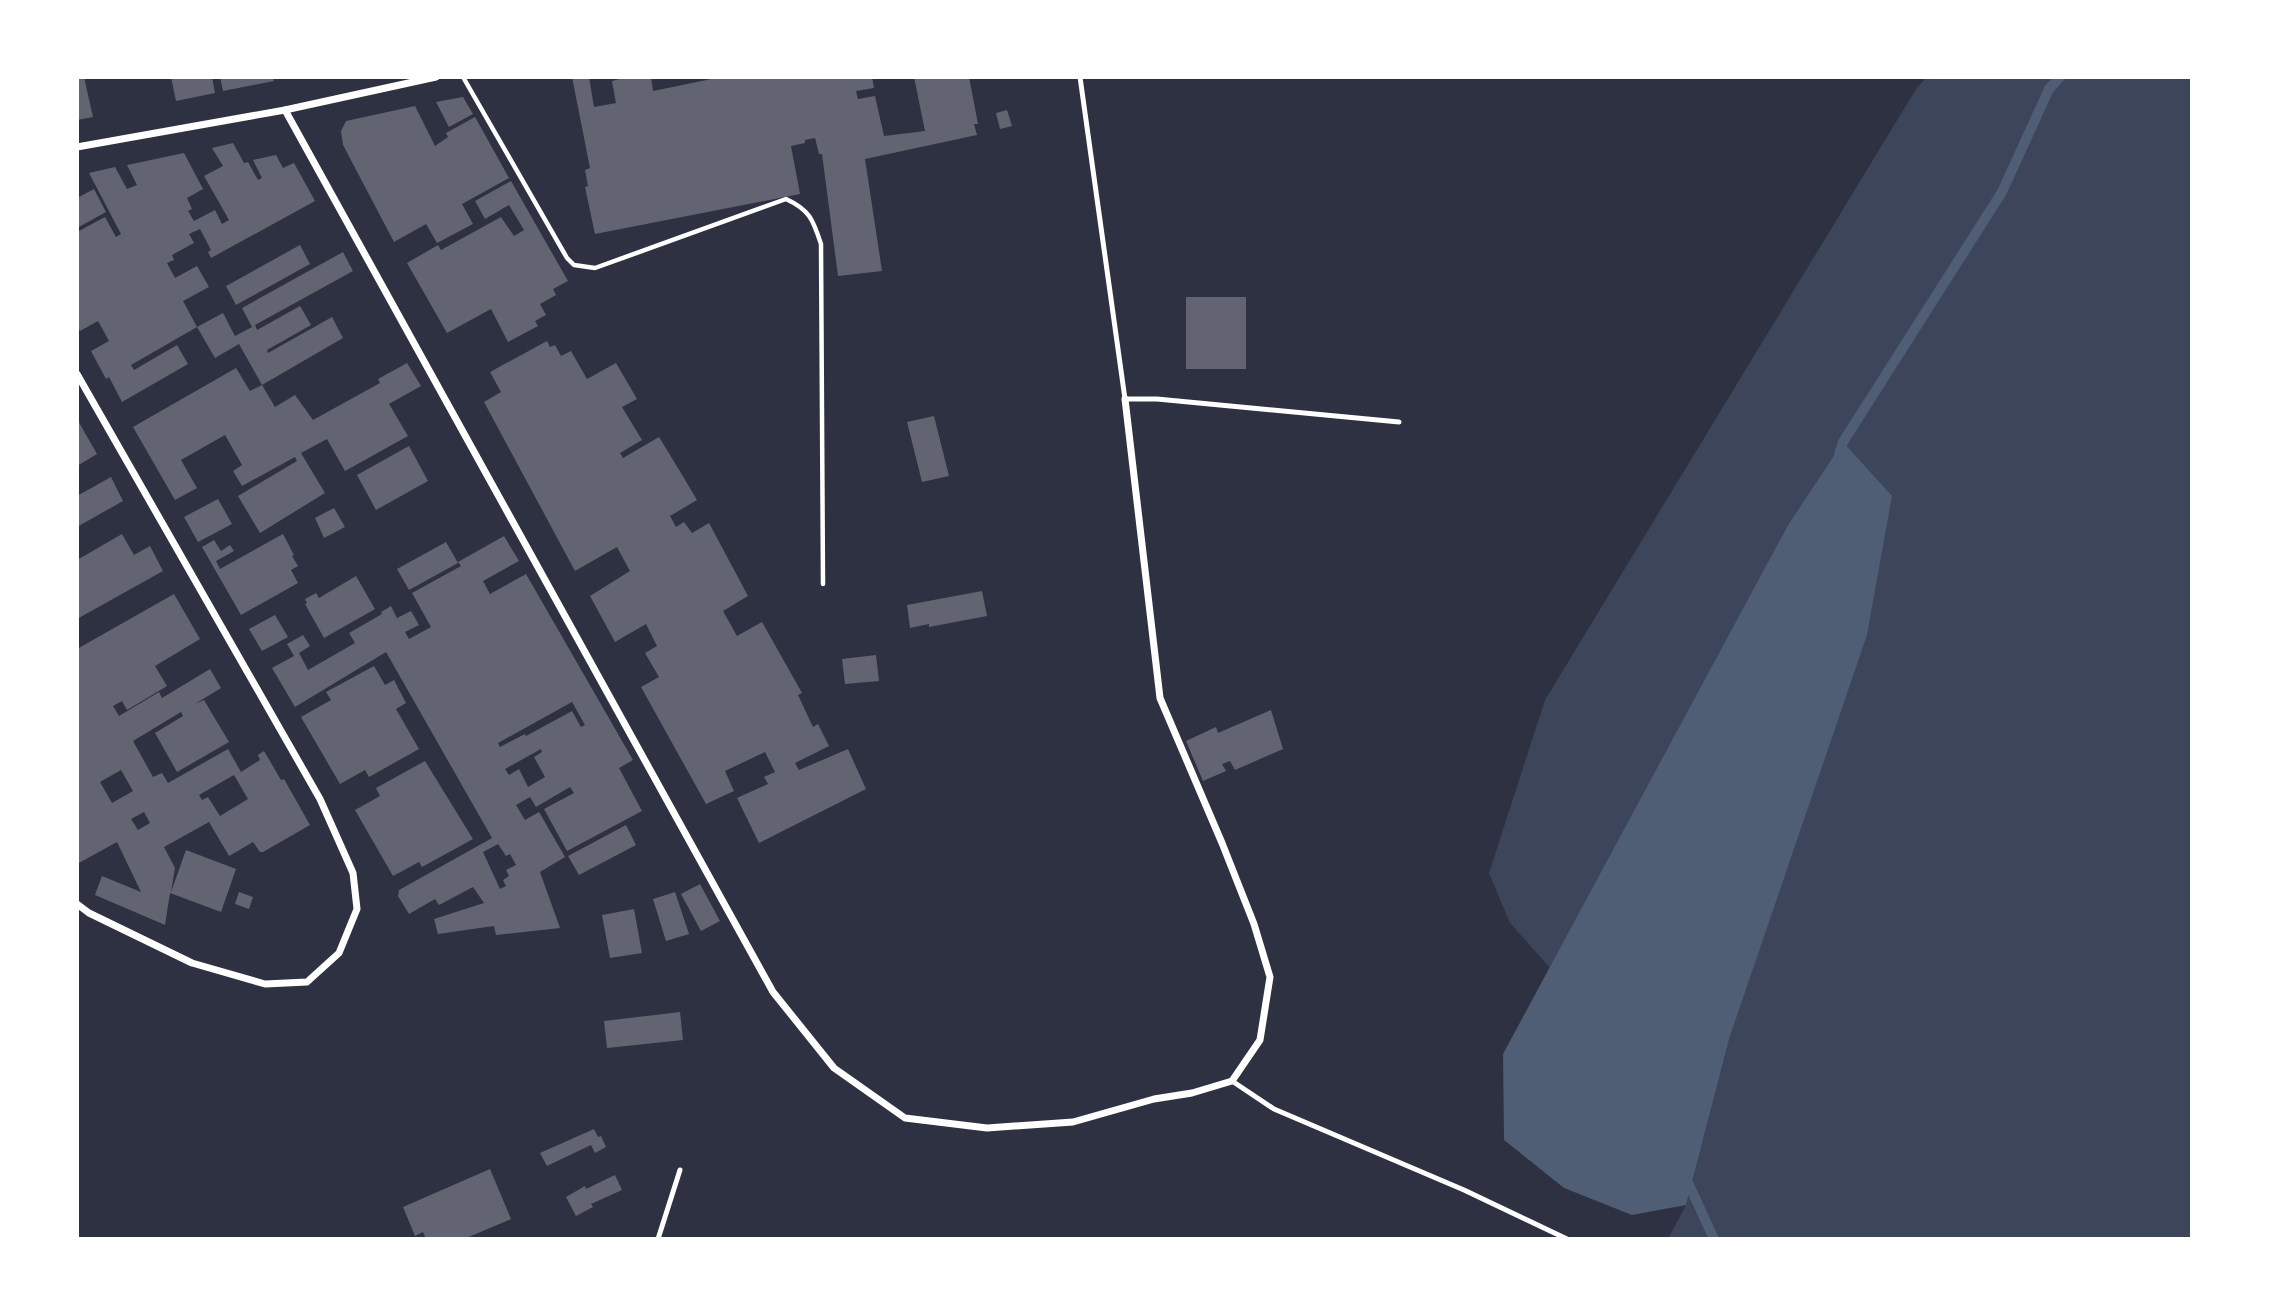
<svg xmlns="http://www.w3.org/2000/svg" width="2269" height="1316" font-family="'Noto Sans',sans-serif">
<style>
.green{fill:#3c4559}
.water{fill:#4f5d75}
.lines{fill:none;stroke-linecap:round;stroke-linejoin:round}
.stream{stroke:#4f5d75;stroke-width:10}
.building{fill:#626471;fill-rule:evenodd}
.path{stroke:#fff;stroke-width:4.5}
.service{stroke:#fff;stroke-width:5}
.minor{stroke:#fff;stroke-width:7}
</style>
<rect width="100%" height="100%" fill="#2d3142"/>
<path class="green" d="M1927 77H2192V1239H1668L1686 1205 1730 1036 1843 443 1788 525 1550 968 1510 923 1489 873 1545 700 1916 89Z"/>
<path class="water" d="M1843 442 1892 496 1867 635 1730 1036 1686 1205 1632 1215 1564 1188 1504 1140 1503 1054 1788 525Z"/>
<g class="lines">
<g class="stream">
<path d="M1839 454 1843 442 2002 192 2049 89 2060 77"/>
<path d="M1685 1176 1714 1239"/>
</g>
</g>
<g class="building">
<path d="M77 77H84L93 117 77 120Z"/>
<path d="M171 77H212L215 93 176 101Z"/>
<path d="M220 77H273L274 81 223 91Z"/>
<path d="M572 77H589L594 107 616 103 612 81 627 77H651L653 91 721 77H872L874 88 856 91 858 99 875 96 884 136 925 131 914 77H969L978 124H974L977 135 865 159 882 271 838 276 822 154H819L815 138 805 140V143L791 146 800 194 595 234 585 187 588 186 585 170 590 168Z"/>
<path d="M463 97 473 114 449 127 436 102Z"/>
<path d="M415 106 435 146 448 137 446 133 475 117 509 178 462 204 473 224 437 243 426 224 394 242 343 145 341 131 346 121Z"/>
<path d="M1007 110 1012 126 1000 129 996 113Z"/>
<path d="M233 143 244 163 248 162 258 180 262 178 253 160 276 155 283 168 294 163 315 201 211 258 208 252 211 250 200 229 189 234 194 243 172 255 174 260 167 263 175 278 197 266 209 287 183 301 197 327 131 365 134 370 177 345 188 364 122 402 109 377 106 379 91 351 109 341 98 321 80 331 77 326V232L105 217 116 237 121 234 89 173 115 167 127 189 137 185 127 165 184 153 203 189 187 198 192 209 188 211 194 221 215 210 222 224 229 220 204 176 223 166 212 148Z"/>
<path d="M511 181 568 281 553 289 556 295 540 304 546 315 535 321 538 326 508 342 491 309 447 333 407 263 438 245 441 250 501 217 514 236 524 230 509 205 485 219 475 201Z"/>
<path d="M94 189 106 212 77 228V198Z"/>
<path d="M300 245 310 264 236 305 226 286Z"/>
<path d="M343 252 353 271 255 325 257 330 300 306 311 325 267 350 268 353 332 317 343 338 262 385 239 344 215 358 197 327 223 313 235 336 252 327 242 308Z"/>
<rect x="1186" y="297" width="60" height="72"/>
<path d="M547 341 550 347 555 345 561 356 571 351 587 379 616 363 637 399 622 407 642 440 620 453 623 458 659 437 681 473 697 500 670 516 676 527 684 522 692 533 709 523 748 596 723 611 737 636 762 622 802 693 798 695 813 727 818 724 829 746 795 763 799 770 848 749 866 789 759 843 737 798 768 784 764 777 775 772 765 752 725 771 734 791 706 804 641 687 659 677 645 653 657 646 646 624 615 642 590 596 630 571 617 547 575 571 484 402 501 392 490 372Z"/>
<path d="M407 363 421 386 389 404 408 436 345 471 327 439 301 453 325 493 260 533 238 496 297 461 295 457 242 486 233 471 242 465 225 435 181 460 197 488 175 500 133 427 236 368 250 391 262 385 275 407 295 395 313 420 380 383 378 379Z"/>
<path d="M934 416 949 476 922 482 907 422Z"/>
<path d="M77 419 97 454 77 466Z"/>
<path d="M409 446 428 481 376 510 357 475Z"/>
<path d="M111 477 123 501 77 527V496Z"/>
<path d="M218 499 232 524 198 542 184 517Z"/>
<path d="M334 508 345 527 324 538 315 518Z"/>
<path d="M122 534 134 555 150 546 163 571 77 619V560Z"/>
<path d="M283 534 294 555 292 556 298 566 291 570 298 583 241 615 202 547 214 540 221 551 230 545 234 551 216 561 220 569Z"/>
<path d="M504 536 519 561 483 581 490 594 526 574 633 760 619 768 642 811 567 851 544 809 574 793 570 787 536 807 530 797 516 805 525 820 539 812 565 857 540 872 560 928 496 935 494 926 438 934 434 919 484 903 473 887 439 905 435 899 409 914 398 896 399 890 492 838 386 652 295 707 272 668 294 656 287 644 303 635 310 646 299 653 308 670 355 643 349 633 382 614 381 612 391 606 397 618 411 611 419 625 405 632 409 639 431 627 412 593 461 566 458 562ZM572 702 585 725 581 727 572 711 526 736 525 734 500 747 498 743ZM541 749 542 752 534 757 545 777 528 787 519 769 509 775 505 769ZM498 844 506 856 510 854 516 865 506 870 509 876 503 880 506 886 500 889 483 852Z"/>
<path d="M446 542 458 563 409 590 397 569Z"/>
<path d="M356 576 375 609 324 638 305 604 307 603 305 599 316 593 319 598Z"/>
<path d="M982 591 987 616 929 627V624L910 628 907 605Z"/>
<path d="M174 594 200 639 155 666 167 686 127 710 122 701 113 706 119 716 159 692 162 698 210 669 221 688 195 704 204 700 229 742 177 772 155 733 183 716 181 712 133 741 153 777 162 773 168 783 228 749 241 772 260 760 258 755 264 751 281 780 284 779 310 825 263 852H260L253 842 229 856 209 822 164 847 175 868 171 892 186 850 236 869 221 912 170 893 165 925 95 895 102 876 141 892 117 842 77 864V649ZM121 770 133 791 112 803 100 782ZM234 775 248 799 220 816 208 797 202 800 199 795ZM144 812 150 823 138 830 131 819Z"/>
<path d="M275 615 288 637 262 651 249 629Z"/>
<path d="M876 655 879 681 845 684 842 659Z"/>
<path d="M374 666 385 685 394 680 406 703 396 709 419 749 369 777 365 770 340 784 301 717 331 700 326 692Z"/>
<path d="M1271 710 1283 749 1235 770 1230 761 1222 764 1226 771 1203 781 1186 741 1216 727 1218 733Z"/>
<path d="M425 761 473 839 422 867 419 862 393 876 355 810 380 796 376 788Z"/>
<path d="M626 825 636 845 579 875 568 856Z"/>
<path d="M700 884 720 921 701 931 681 894Z"/>
<path d="M239 892 253 897 249 909 235 904Z"/>
<path d="M675 892 689 934 666 941 653 899Z"/>
<path d="M634 909 642 953 610 958 602 915Z"/>
<path d="M680 1012 683 1040 607 1048 604 1021Z"/>
<path d="M594 1129 598 1137 601 1136 606 1147 595 1153 591 1145 547 1166 540 1153Z"/>
<path d="M490 1169 511 1219 464 1239H426L423 1232 415 1236 403 1207Z"/>
<path d="M615 1175 622 1190 591 1204 593 1207 576 1216 566 1197 585 1186 586 1189Z"/>
</g>
<g class="lines">
<path class="path" d="M463 77 567 258 574 265 595 268 786 199C810 210 813 220 821 244L823 584"/>
<g class="service">
<path d="M1080 77 1125 399H1157L1399 422"/>
<path d="M1232 1081 1274 1109 1464 1190 1567 1239"/>
<path d="M658 1239 680 1170"/>
</g>
<g class="minor">
<path d="M285 110 773 992 834 1068 905 1118 987 1128 1073 1122 1154 1099 1192 1093 1232 1081 1260 1040 1270 977 1254 924 1222 843 1160 698 1125 399"/>
<path d="M77 147 285 110 436 77"/>
<path d="M77 374 320 799 353 873 357 909 339 953 307 982 265 984 192 963 89 913 77 904"/>
</g>
</g>
<rect width="2269" height="1316" fill="none" stroke="#ffffff" stroke-width="158"/>
</svg>
